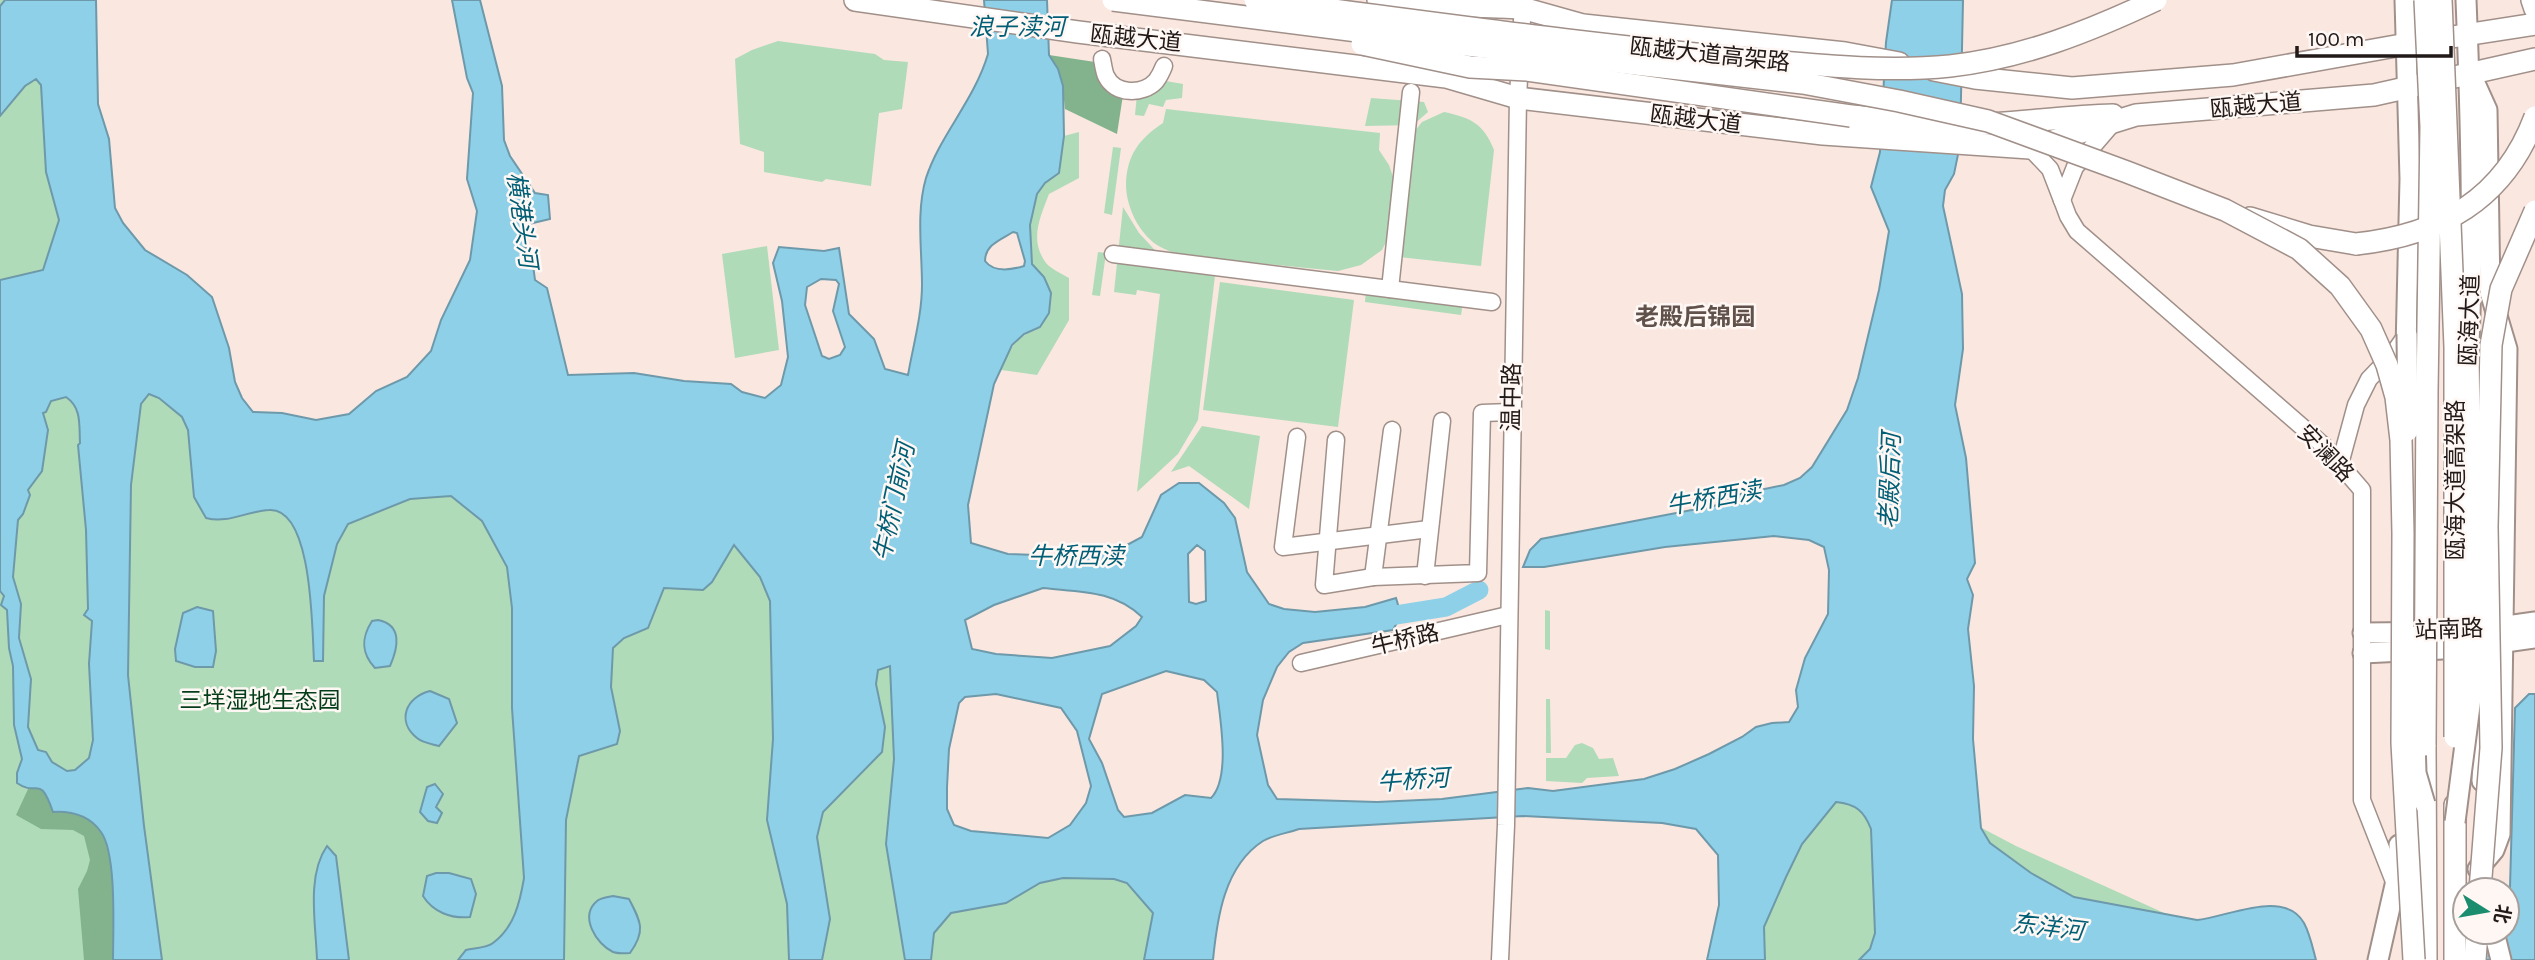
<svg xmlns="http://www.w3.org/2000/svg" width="2535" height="960" font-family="Karla,'Noto Sans SC',sans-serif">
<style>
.green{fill:#afdbb8}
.forest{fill:#83b38d}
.water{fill:#8ed0e8;stroke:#6d99aa;stroke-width:2;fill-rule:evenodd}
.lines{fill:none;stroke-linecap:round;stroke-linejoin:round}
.river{stroke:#8ed0e8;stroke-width:19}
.minor-casing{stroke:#a19089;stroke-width:19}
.major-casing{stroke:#a19089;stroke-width:23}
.highway-casing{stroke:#a19089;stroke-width:24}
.minor{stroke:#fff;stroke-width:16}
.major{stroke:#fff;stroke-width:19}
.highway{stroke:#fff;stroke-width:21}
.major-bridge-casing{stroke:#a19089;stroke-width:23;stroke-linecap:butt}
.highway-bridge-casing{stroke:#a19089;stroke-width:24;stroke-linecap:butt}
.major-bridge{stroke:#fff;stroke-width:19}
.highway-bridge{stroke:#fff;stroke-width:21}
.labels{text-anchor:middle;stroke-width:5;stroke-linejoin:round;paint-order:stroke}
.street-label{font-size:23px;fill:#211a18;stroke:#fff7f4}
.park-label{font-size:23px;fill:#033d19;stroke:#fff7f4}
.water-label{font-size:24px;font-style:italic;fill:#005f76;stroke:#fff7f4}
.neighbourhood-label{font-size:24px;font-weight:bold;fill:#60514b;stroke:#fff7f4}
</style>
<rect width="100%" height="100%" fill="#fae7e0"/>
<g class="green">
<path d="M0 0H67L71 338 313 447 917 481 939 855 1172 840 1206 960H0Z"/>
<path d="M778 41 875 54 884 60 908 62 902 109 879 113 871 186 826 179 822 182 764 172V152L740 144 735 59 752 50Z"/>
<path d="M1160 80 1183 84 1182 98 1166 100 1163 107 1149 104 1144 116 1135 115 1137 94Z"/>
<path d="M1371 98 1424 102 1428 112 1413 125 1365 126Z"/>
<path d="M1166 109 1380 133 1379 150 1389 165 1395 183 1393 228 1382 250 1361 265 1338 271C1304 268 1270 264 1236 261 1210 258 1179 259 1157 245 1138 232 1126 206 1126 184 1127 155 1139 139 1163 123Z"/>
<path d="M1444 112C1471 118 1483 123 1494 150L1481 266 1399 257 1411 136 1422 122Z"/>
<path d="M1079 132V178L1049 194C1040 218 1029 240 1046 263 1051 269 1062 274 1069 278V320L1037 375 1001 370C1011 346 1015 338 1040 327L1044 277 1032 264 1030 225 1037 194 1044 184 1059 173 1064 136Z"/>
<path d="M1113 147 1121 148 1112 215 1104 213Z"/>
<path d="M1123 207 1139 233 1164 260 1216 267 1198 420 1178 454 1137 492 1160 294 1137 290 1136 295 1114 292Z"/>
<path d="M767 246 779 350 735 358 722 254Z"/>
<path d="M1098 252 1106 253 1100 296 1092 295Z"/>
<path d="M1220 282 1354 300 1338 427 1203 410Z"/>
<path d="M1366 290 1463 303 1461 315 1365 302Z"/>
<path d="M1202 426 1260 436 1249 509 1189 466 1171 472Z"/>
<path d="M1545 610 1550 611V650L1545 649Z"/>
<path d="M1546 699H1550L1551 753H1546Z"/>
<path d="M1582 743 1593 748 1599 759 1613 758 1619 776 1587 778 1582 783 1546 781V758H1566L1575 745Z"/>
<path d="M1822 744 2016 846 2268 960H1718Z"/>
</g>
<g class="forest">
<path d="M1049 55 1095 62 1123 95 1117 134 1065 109 1062 81Z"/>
<path d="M29 787C47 786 48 797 53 812 72 812 89 815 101 832 117 854 113 931 113 960H84L78 889 87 871 90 860 84 836 73 830 41 829 16 815Z"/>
</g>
<g class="water">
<path d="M5 0H96L98 104 109 139 115 208 123 223 145 250 187 275 212 297 229 348 235 382 242 398 253 412 282 413 316 420 349 414 376 391 407 377 431 351 441 320 470 260 477 211 467 179 473 93 467 78 452 0H480L502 86 504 140 510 156 535 193 548 195 550 219 529 224 522 232 524 247 531 250 535 280 547 288 568 375 634 373 684 381 731 384 742 392 765 398 781 385 788 357 782 301 773 263 779 247 824 251 839 248 849 314 874 339 885 369 908 375C913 346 922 315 922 285 922 250 916 212 926 178 940 135 974 101 988 54L984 0H1047L1049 55 1058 69 1063 86 1064 136 1059 173 1045 183 1037 194 1030 225 1032 264 1044 277 1051 293 1049 313 1040 327 1024 334 1012 345 994 384 968 505 971 543 1008 554 1062 556 1127 545 1142 537 1161 495 1179 483H1199L1224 503 1235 518 1247 572 1269 604 1284 609 1315 612 1365 607 1396 598 1401 615 1393 630 1303 643 1289 652 1277 667 1263 700 1257 735 1268 785 1277 799 1377 802 1442 799 1528 788 1553 791 1644 779 1675 769 1709 754 1742 737 1756 727 1772 723 1789 722 1798 707 1796 690 1805 658 1828 614 1829 570 1824 547 1809 540 1774 536 1665 547 1544 567H1523L1530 550 1541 539 1723 504 1736 495 1784 485 1800 478 1812 467 1847 410 1858 378 1879 290 1889 231 1871 187 1880 152 1886 42 1892 0H1963L1960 145 1954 174 1945 190 1943 206 1962 294 1963 349 1955 405 1966 458 1975 563 1967 579 1973 595 1968 629 1974 686 1973 739 1981 828 1990 843 2031 873 2074 897 2197 920C2228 917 2284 888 2304 923 2310 934 2313 949 2316 960H1859L1870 949 1875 933 1871 829C1864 811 1856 804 1836 802L1802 844 1786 877 1764 927 1765 960H1707L1719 905 1718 855 1696 829 1662 823 1523 816 1299 829C1288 833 1273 835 1263 841 1224 866 1217 919 1213 960H1144L1153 913 1127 883 1114 879 1063 878 1040 883 1006 903 951 913 934 933 931 960H905L886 844 894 759 890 666 878 670 876 684 885 727 882 752 823 812 817 837 830 919 822 960H789L787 904 767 820 773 739 770 601 760 577 734 545 712 582 703 590 664 588 648 628 624 638 613 648 611 687 620 731 617 744 579 756 566 820 564 960H458L466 950C474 948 487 948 493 943 514 928 520 902 524 878L512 708V608L507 567 482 521 451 496 410 499 348 524 337 544 324 596 323 661H314C312 631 313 507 269 510 247 511 228 524 206 518L194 497 188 430 182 417 159 398 149 394 141 404 131 485 128 675 144 826 162 960H113C113 931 117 854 101 832 89 815 72 811 53 812 39 772 38 798 17 783V773L22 759 14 725 13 666 9 648 7 610 1 605 4 596 0 591V280L43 270 59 220 46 172 41 85 36 79 25 86 0 116V6ZM1013 232 1017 233 1025 261 1024 266C1011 270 994 273 985 261 985 245 1000 240 1013 232ZM821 279 836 280 839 284 833 311 845 347 840 355 829 359 822 356 805 305 807 287ZM66 397C82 408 79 425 80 443L78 445 86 530 88 609 84 615 92 621 89 664 93 740 89 758 75 770 67 771 52 762 46 752 38 750 28 727 31 679 19 638 21 604 13 577 18 520 23 514 30 495 28 490 42 471 48 430 43 413 46 412 51 401ZM1197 545 1205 551 1206 601 1196 604 1189 602 1188 554ZM1043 588C1080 592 1114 590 1142 617L1136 626 1110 646 1052 658 996 654 972 649 965 620 994 605ZM1166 671 1204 680 1217 692C1220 718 1231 778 1211 798L1185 795 1152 813 1124 817 1118 810 1102 763 1089 739 1102 694ZM996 694 1061 708 1077 731 1091 786 1086 803 1070 825 1048 838 971 831 954 825 947 809V787L949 749 959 703 965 697Z"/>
<path d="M197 607 213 611 216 651 213 667H195L176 661 175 649 183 613Z"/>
<path d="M378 620C403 625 398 648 390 666L375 668C361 653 361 638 372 621Z"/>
<path d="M430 691 449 699 457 723 439 746C432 744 423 743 417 738 396 721 406 697 430 691Z"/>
<path d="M2529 694H2535V960H2467L2463 930 2465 932H2478L2502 940 2509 923 2515 708Z"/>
<path d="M435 784 443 794 436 807 442 813 437 823 428 821 420 812 427 787Z"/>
<path d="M327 846 336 856 349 960H317C316 925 306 876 327 846Z"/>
<path d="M436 873H449L471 879 476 894 470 917C451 919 433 912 423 896L427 876Z"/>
<path d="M613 896 629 899C641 922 646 931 630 953 624 953 618 954 613 952 596 944 579 916 597 901 600 898 608 897 613 896Z"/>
</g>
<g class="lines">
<path class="river" d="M1377 618 1446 607 1479 590"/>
<defs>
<g id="minor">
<path d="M1102 59C1103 64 1104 72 1106 76 1115 95 1143 95 1156 81 1159 77 1162 71 1164 66"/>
<path d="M2030 148 2050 169 2062 200 2075 167 2112 124"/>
<path d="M2062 200 2068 216 2077 231 2324 446 2362 490V800L2395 884"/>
<path d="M1113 254 1492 302"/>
<path d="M1390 289 1411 92"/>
<path d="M1392 430 1373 577 1478 573 1482 413 1511 412"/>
<path d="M1297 437 1283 547 1429 529"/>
<path d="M1336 440 1324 585 1373 577"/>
<path d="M2340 464 2356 405 2369 379 2393 354 2407 334"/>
<path d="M1425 576 1442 421"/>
<path d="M1301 663 1508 615"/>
<path d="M1500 960 1506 825 1518 98 1523 0"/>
</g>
<g id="major">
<path d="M2405 0 2410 179 2406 349"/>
<path d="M2466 0C2471 122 2474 244 2468 366"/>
<path d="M2473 79 2487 110 2490 292 2507 349 2500 834 2494 850 2478 869"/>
<path d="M2363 633 2464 632 2535 622"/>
<path d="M2363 653 2463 648 2535 638"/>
<path d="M2472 707 2482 770V781"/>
<path d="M2494 932 2501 960"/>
<path d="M2378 960 2400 863 2399 845"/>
</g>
<g id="highway">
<path d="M855 0 1078 32 1446 77 1518 98 1823 134 2030 148 2136 115 2374 95 2535 59"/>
<path d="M1378 0 1407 4 1498 7"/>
<path d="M1484 0 1500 7 1522 8 1583 25 1845 53 1899 63"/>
<path d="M2532 0 2535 9"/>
<path d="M1934 70 1975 78 2072 88 2233 75 2407 44 2535 24"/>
<path d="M1851 116C1884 119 1919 124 1952 125 2006 126 2059 116 2113 115"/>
<path d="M2250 218 2309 236 2356 244"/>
<path d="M2425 745 2426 960"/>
<path d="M2455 805V960"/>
<path d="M2475 960 2477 932"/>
</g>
</defs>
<use href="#minor" class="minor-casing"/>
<use href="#major" class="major-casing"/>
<use href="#highway" class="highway-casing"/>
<use href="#minor" class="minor"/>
<use href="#major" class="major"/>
<use href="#highway" class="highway"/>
<defs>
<g id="major-bridge">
<path d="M2407 334 2408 431"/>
<path d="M2412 636 2416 773 2425 804"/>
<path d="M2455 822 2473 682 2469 349"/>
</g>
<g id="highway-bridge">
<path d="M1113 0 1467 45 1803 83 1899 101 1988 121 2127 172 2225 210 2299 249 2340 286 2371 329 2387 365 2396 397 2401 440 2403 533 2402 743 2414 960"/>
<path d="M1255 0C1416 20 1577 44 1739 58 1808 64 1881 73 1950 66 2023 58 2090 31 2156 0"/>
<path d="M2425 0 2431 127 2427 392 2425 745"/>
<path d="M2441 0 2455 347V737"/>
<path d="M1362 44 1470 67 1527 70 1851 116"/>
<path d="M2356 244C2440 235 2504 200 2535 117"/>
<path d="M2480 890 2491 748 2487 527 2491 345 2501 289 2535 211"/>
</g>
</defs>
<use href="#major-bridge" class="major-bridge-casing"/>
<use href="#highway-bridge" class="highway-bridge-casing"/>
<use href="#major-bridge" class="major-bridge"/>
<use href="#highway-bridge" class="highway-bridge"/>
</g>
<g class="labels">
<g class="street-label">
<text transform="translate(1136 38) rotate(6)" y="8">瓯越大道</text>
<text transform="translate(1710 54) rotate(6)" y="8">瓯越大道高架路</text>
<text transform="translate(2256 105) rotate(-5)" y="8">瓯越大道</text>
<text transform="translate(1696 119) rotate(7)" y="8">瓯越大道</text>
<text transform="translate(2469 320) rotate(-88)" y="8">瓯海大道</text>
<text transform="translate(1511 397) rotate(-89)" y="8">温中路</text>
<text transform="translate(2326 453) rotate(46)" y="8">安澜路</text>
<text transform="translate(2455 480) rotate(-90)" y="8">瓯海大道高架路</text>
<text transform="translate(2449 629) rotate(-2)" y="8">站南路</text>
<text transform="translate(1405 639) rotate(-13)" y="8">牛桥路</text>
</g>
<g class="park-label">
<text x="260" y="708">三垟湿地生态园</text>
</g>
<g class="water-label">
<text x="1017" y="35">浪子渎河</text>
<text transform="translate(522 220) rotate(82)" y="8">横港头河</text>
<text transform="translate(1890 481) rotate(-88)" y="8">老殿后河</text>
<text transform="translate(1714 498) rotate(-10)" y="8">牛桥西渎</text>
<text transform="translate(894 502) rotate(-78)" y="8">牛桥门前河</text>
<text x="1076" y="564">牛桥西渎</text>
<text transform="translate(1413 780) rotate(-4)" y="8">牛桥河</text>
<text transform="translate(2048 927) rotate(7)" y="8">东洋河</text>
</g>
<g class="neighbourhood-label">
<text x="1695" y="325">老殿后锦园</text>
</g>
</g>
<g transform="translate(2486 911) rotate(101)"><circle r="33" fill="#fff7f4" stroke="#a69f9c" stroke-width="2"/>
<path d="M0-5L12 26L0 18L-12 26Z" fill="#1a8d6f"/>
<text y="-10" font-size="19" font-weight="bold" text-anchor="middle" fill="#211a18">北</text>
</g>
<path d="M2297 46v10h154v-10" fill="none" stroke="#211a18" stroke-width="3.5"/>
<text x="2308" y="46" font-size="21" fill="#211a18" stroke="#fff7f4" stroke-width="5" paint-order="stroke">100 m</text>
</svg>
